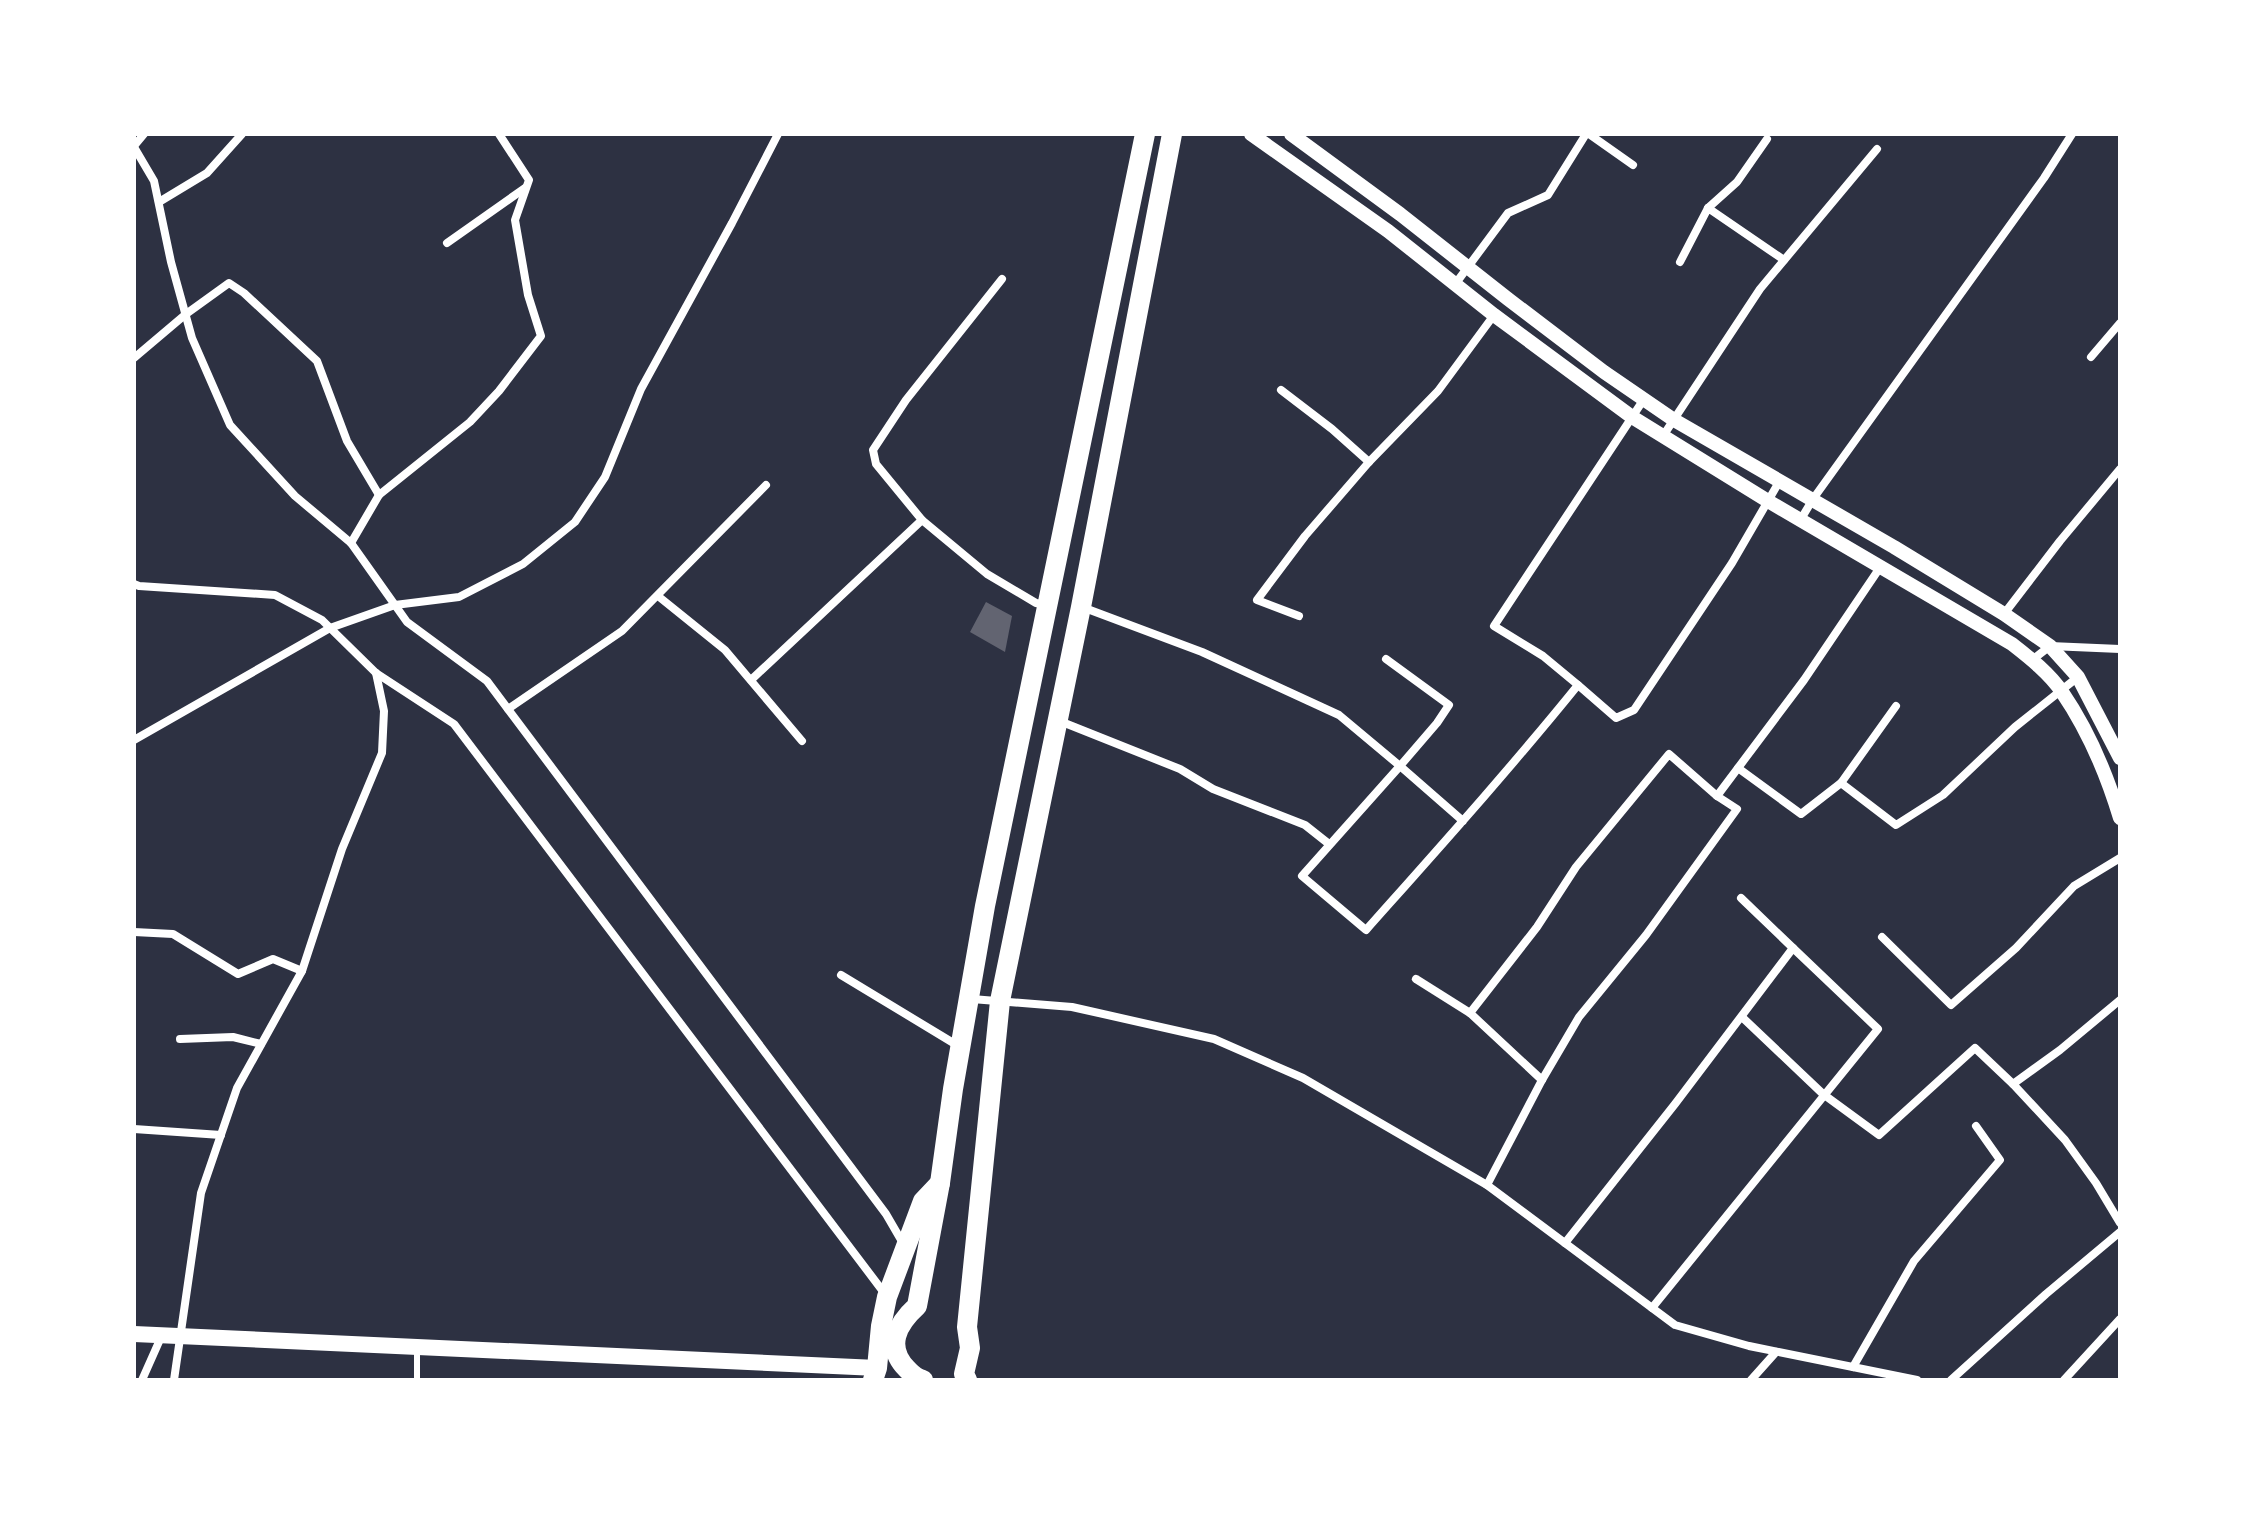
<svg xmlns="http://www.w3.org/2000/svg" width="2254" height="1514" font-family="'Alegreya Sans',sans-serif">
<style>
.building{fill:#626471}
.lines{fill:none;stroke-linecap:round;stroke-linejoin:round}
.service{stroke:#fff;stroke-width:6}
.minor{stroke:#fff;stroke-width:8}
.tertiary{stroke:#fff;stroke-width:14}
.secondary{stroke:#fff;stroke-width:16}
.primary{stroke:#fff;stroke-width:20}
</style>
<rect width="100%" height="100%" fill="#2d3142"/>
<path class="building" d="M986 602 1012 616 1005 652 970 632Z"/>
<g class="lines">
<path class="service" d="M417 1380V1348"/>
<g class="minor">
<path d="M1589 134 1633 165"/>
<path d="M134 146 144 134"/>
<path d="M134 147 154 181 171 262 192 338 230 425 295 496 351 543 407 622 487 681 886 1214 904 1245"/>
<path d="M159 202 207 173 242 134"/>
<path d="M1708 208 1737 182 1767 139"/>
<path d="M447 243 525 188"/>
<path d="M1680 262 1708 208 1784 260"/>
<path d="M1002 279 906 400 873 450 876 464 922 520 987 574 1036 603 1046 605"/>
<path d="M1456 283 1508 213 1548 195 1586 134"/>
<path d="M2091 357 2120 323"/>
<path d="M134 358 186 314 229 283 244 293 317 361 347 441 379 495"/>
<path d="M1281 390 1332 429 1369 462"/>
<path d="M1663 436 1760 289 1877 149"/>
<path d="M1801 519 1813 499 2044 178 2072 134"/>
<path d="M351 543 379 495 470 422 499 391 541 336 528 295 515 220 529 180 499 134"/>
<path d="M134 584 139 586 275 595 322 620 376 673 454 724 885 1294"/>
<path d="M658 596 725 650 802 741"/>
<path d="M1082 607 1202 652 1339 715 1400 766 1437 723 1449 705 1386 659"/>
<path d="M2004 614 2060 541 2120 469"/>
<path d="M1299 616 1257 600 1305 536 1369 462 1438 391 1494 315"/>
<path d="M2032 660 2050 646 2120 649"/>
<path d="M751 680 922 520"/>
<path d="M1578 685 1543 656 1494 626 1644 399"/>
<path d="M508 709 622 631 766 485"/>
<path d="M1057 720 1180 769 1213 789 1305 825 1329 844"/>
<path d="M134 740 330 628 395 605 459 597 523 564 575 522 605 477 641 389 732 223 778 134"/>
<path d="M1738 768 1801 814 1841 783 1896 825 1943 795 2015 727 2078 677"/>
<path d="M1841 783 1896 706"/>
<path d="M1463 821 1400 766 1302 876 1366 930C1438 849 1510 769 1578 685L1616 718 1634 710 1732 563 1779 482"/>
<path d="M134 932 173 934 238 974 273 959 302 971"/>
<path d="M1882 937 1951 1005 2016 948 2074 886 2120 858"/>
<path d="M841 975 960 1047"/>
<path d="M1416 979 1470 1013"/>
<path d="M972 999 1072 1007 1214 1039 1303 1078 1487 1185 1675 1325 1749 1346 1917 1380"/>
<path d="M2120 1000 2060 1050 2013 1084 2065 1140 2096 1183 2120 1223"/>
<path d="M1742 1017 1823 1094 1879 1135 1975 1048 2013 1084"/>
<path d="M180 1039 233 1037 261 1044"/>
<path d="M1542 1080 1470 1013 1537 927 1576 867 1669 754 1717 796"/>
<path d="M134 1129 221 1135"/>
<path d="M1487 1185 1542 1080 1579 1017 1646 935 1737 809 1717 796 1804 680 1881 566"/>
<path d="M1565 1243 1675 1104 1793 948 1741 898"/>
<path d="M1652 1308 1878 1029 1793 948"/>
<path d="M1853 1367 1914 1261 2000 1160 1976 1126"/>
<path d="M142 1380 162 1335"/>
<path d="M174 1380 201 1193 237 1088 302 971 342 849 382 753 384 711 376 673"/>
<path d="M1751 1380 1776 1352"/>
<path d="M1951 1380 2046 1294 2120 1232"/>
<path d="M2064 1380 2120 1319"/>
</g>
<g class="tertiary">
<path d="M1251 134 1388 231 1494 315 1632 417 1768 501 2012 644C2030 658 2050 674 2062 692 2088 730 2107 775 2120 818"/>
<path d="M1291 134 1400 214 1508 299 1604 372 1674 420 1894 547 2004 614 2050 646 2078 677 2120 758"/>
</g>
<path class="secondary" d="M134 1334 877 1368"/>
<g class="primary">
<path d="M873 1380 877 1368 881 1326 887 1297 923 1201 940 1183"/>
<path d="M923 1380C915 1378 912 1374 907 1369 885 1347 897 1324 917 1306L940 1183 953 1089 985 906 1145 134"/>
<path d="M967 1380 964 1374 970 1348 967 1327 1000 1001 1081 607 1172 134"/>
</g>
</g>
<rect width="2254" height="1514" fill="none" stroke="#ffffff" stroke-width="272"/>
</svg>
